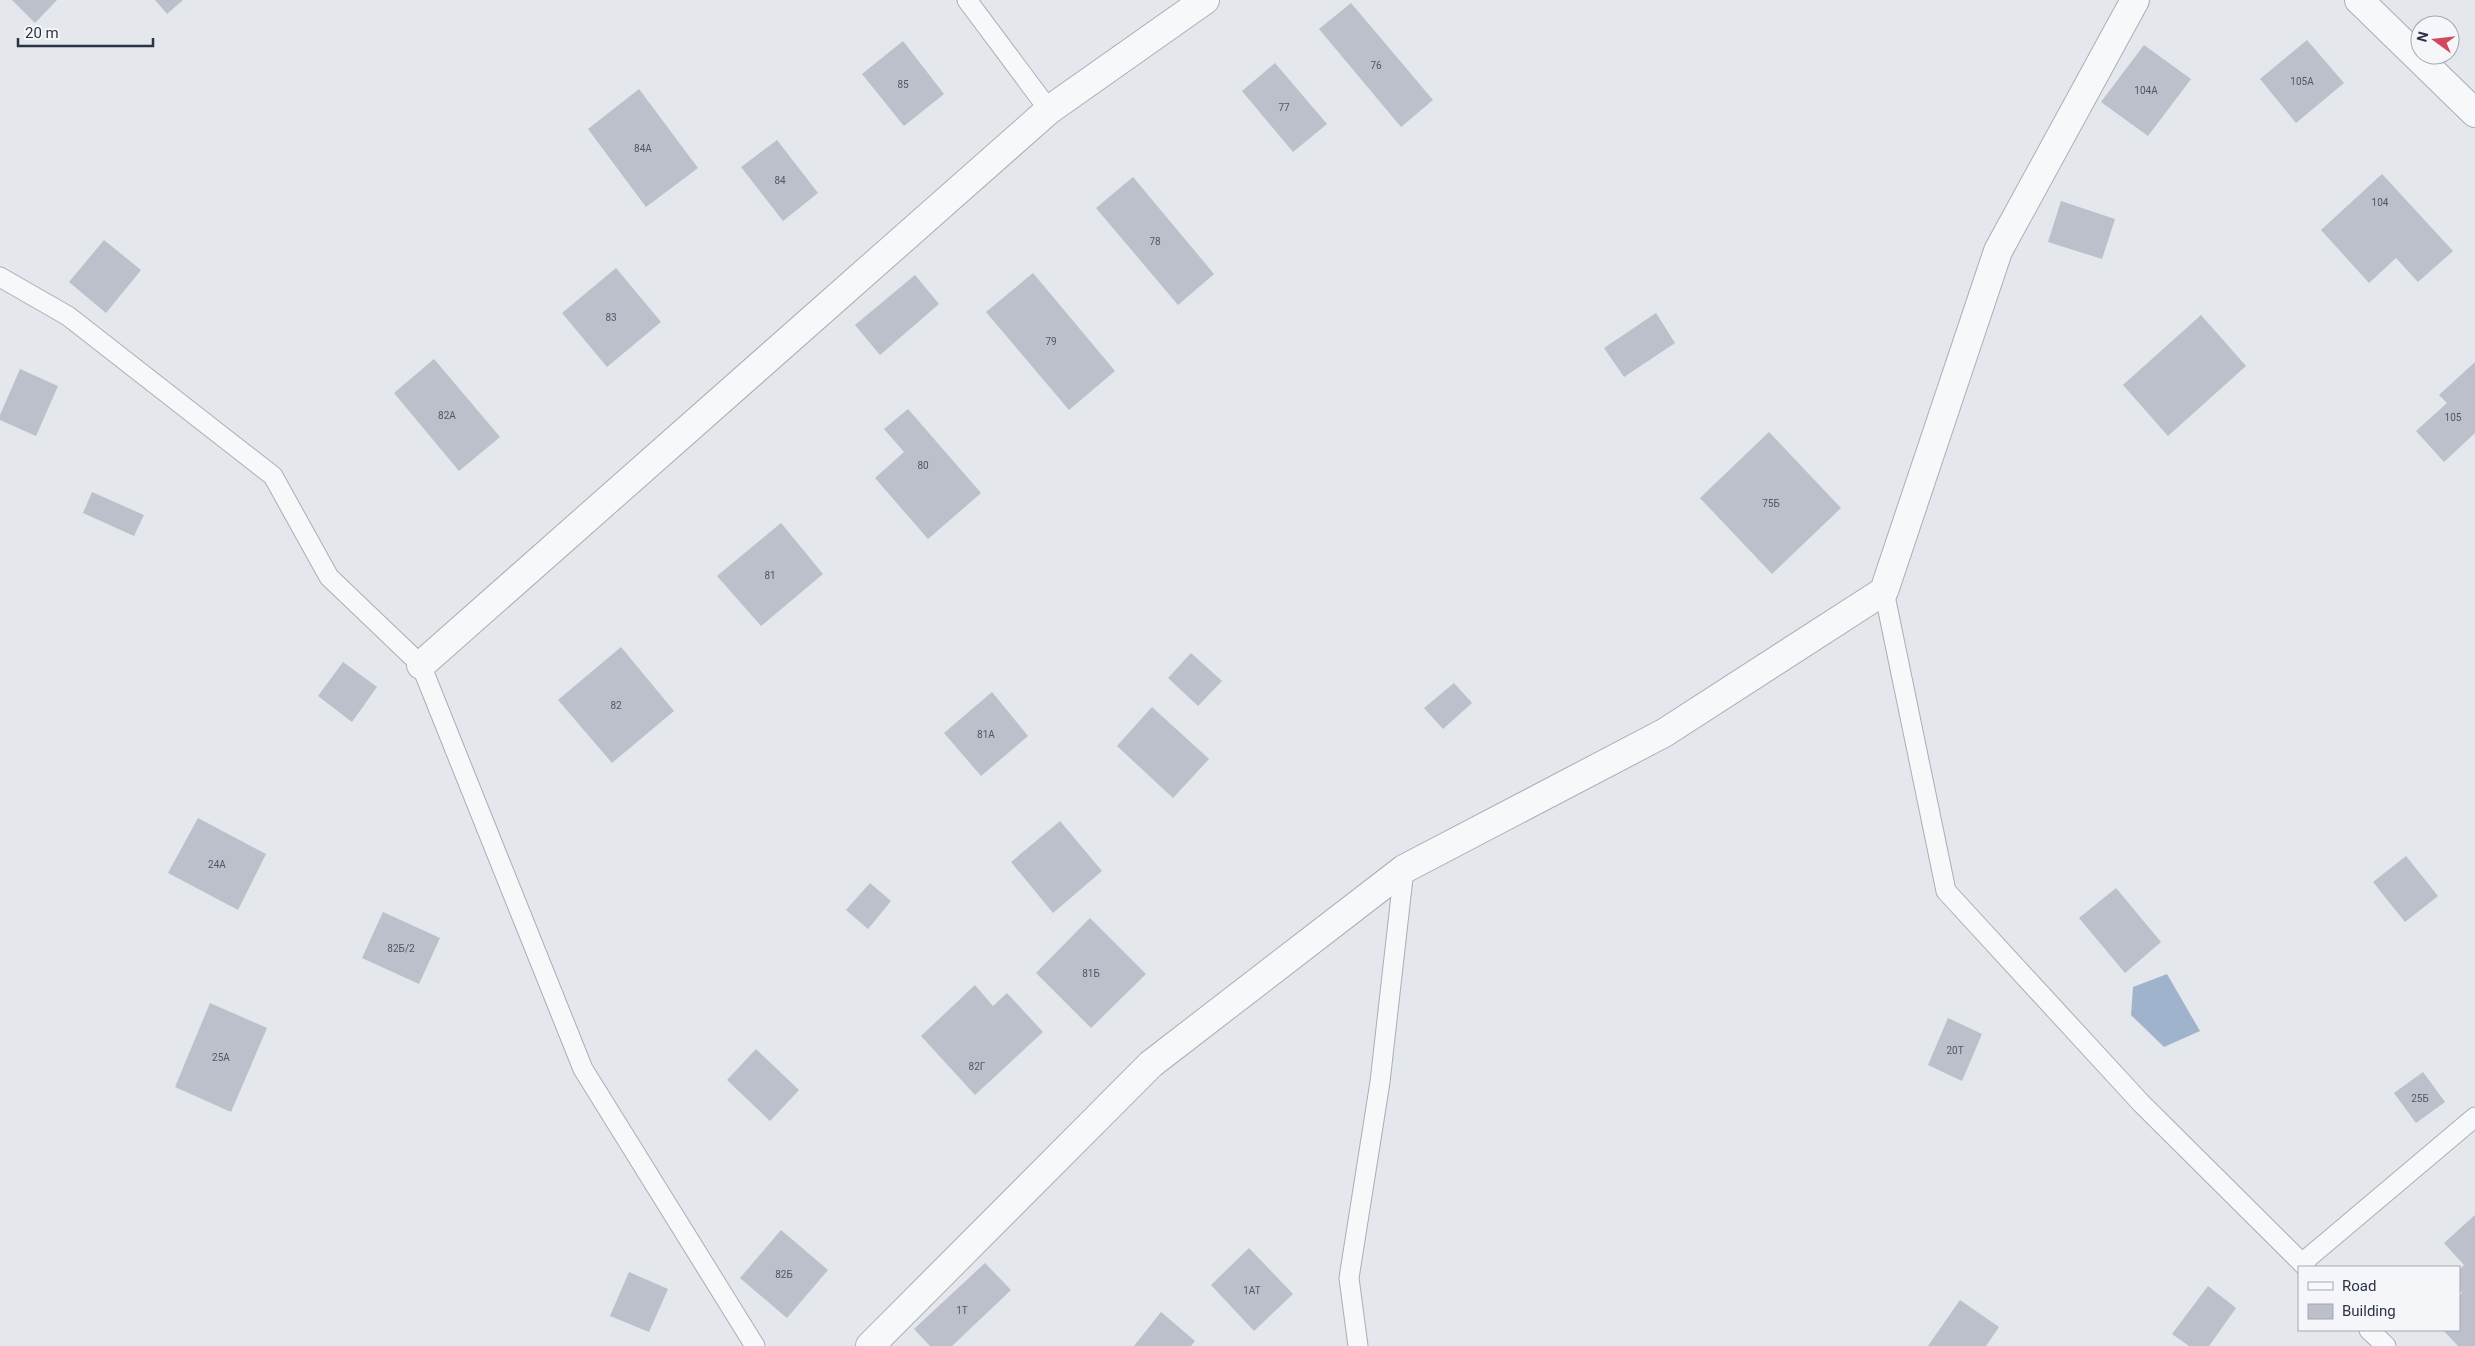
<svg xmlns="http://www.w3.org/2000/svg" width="2475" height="1346" font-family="Roboto,sans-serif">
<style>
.water{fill:#9fb4cc}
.building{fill:#bbc0ca}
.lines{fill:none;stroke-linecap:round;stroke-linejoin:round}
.service-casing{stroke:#a9aeb7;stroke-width:21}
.minor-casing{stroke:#a9aeb7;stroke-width:30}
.service{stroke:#f7f8fa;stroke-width:19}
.minor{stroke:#f7f8fa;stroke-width:28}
.labels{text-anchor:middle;stroke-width:4;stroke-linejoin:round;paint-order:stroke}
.number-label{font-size:10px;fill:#4f5766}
</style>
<rect width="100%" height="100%" fill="#e4e7ec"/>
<path class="water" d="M2167 974 2200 1031 2164 1047 2131 1015 2133 987Z"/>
<g class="building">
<path d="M12 0H57L35 23Z"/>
<path d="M155 0H183L167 14Z"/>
<path d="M1351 3 1433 100 1401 127 1319 29Z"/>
<path d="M2307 40 2344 83 2296 123 2260 79Z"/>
<path d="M903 41 944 94 904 126 862 74Z"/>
<path d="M2144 45 2191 79 2148 136 2101 102Z"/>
<path d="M1275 63 1327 124 1293 152 1242 91Z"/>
<path d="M639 89 698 168 646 207 588 129Z"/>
<path d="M777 140 818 193 783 221 741 167Z"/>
<path d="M2382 174 2453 251 2418 282 2396 258 2369 283 2321 230Z"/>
<path d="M1133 177 1214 274 1178 305 1096 208Z"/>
<path d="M2061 201 2115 219 2102 259 2048 242Z"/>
<path d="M104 240 141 270 106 313 69 282Z"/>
<path d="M616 268 661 322 607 367 562 313Z"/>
<path d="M1033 273 1115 371 1069 410 986 312Z"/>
<path d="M915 275 939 304 880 355 855 325Z"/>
<path d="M1656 313 1675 343 1624 377 1604 348Z"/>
<path d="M2201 315 2246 366 2168 436 2123 385Z"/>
<path d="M434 359 500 437 459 471 394 393Z"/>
<path d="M2475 362V433L2444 462 2416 431 2447 403 2439 395Z"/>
<path d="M20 369 58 386 36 436 0 420V415Z"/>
<path d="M908 409 981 493 928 539 875 478 904 452 884 429Z"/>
<path d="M1769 432 1841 508 1772 574 1700 498Z"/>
<path d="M92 492 144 515 134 536 83 513Z"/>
<path d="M781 523 823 574 761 626 717 576Z"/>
<path d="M621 647 674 711 612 763 558 700Z"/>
<path d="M1191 653 1222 681 1198 706 1168 678Z"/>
<path d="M343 662 377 687 352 722 318 696Z"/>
<path d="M1454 683 1472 703 1443 729 1424 708Z"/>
<path d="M992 692 1028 736 981 776 944 733Z"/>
<path d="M1152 707 1209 759 1173 798 1117 746Z"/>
<path d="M198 818 266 854 238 910 168 873Z"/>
<path d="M1060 821 1102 871 1053 913 1011 862Z"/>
<path d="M2406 856 2438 896 2405 922 2373 882Z"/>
<path d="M870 883 891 901 868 929 846 910Z"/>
<path d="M2116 888 2161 942 2125 973 2079 918Z"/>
<path d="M383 912 440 938 419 984 362 958Z"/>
<path d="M1090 918 1146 974 1091 1028 1036 973Z"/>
<path d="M975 985 993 1006 1007 993 1043 1032 975 1095 921 1036Z"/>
<path d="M210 1003 267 1028 231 1112 175 1087Z"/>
<path d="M1948 1018 1982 1034 1962 1081 1928 1065Z"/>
<path d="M756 1049 799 1090 770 1121 727 1080Z"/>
<path d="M2423 1072 2445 1102 2416 1123 2394 1093Z"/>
<path d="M2475 1215V1346H2458L2443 1330H2459V1296L2462 1293 2459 1290V1270L2464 1265 2444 1243Z"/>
<path d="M781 1230 828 1270 787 1318 740 1278Z"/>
<path d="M1249 1248 1293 1294 1254 1331 1211 1285Z"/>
<path d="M985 1263 1011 1290 952 1346H930L914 1329Z"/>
<path d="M629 1272 668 1289 649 1332 610 1316Z"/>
<path d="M2208 1286 2236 1308 2209 1346H2189L2172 1334Z"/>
<path d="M1960 1300 1999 1327 1986 1346H1928Z"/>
<path d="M1161 1312 1195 1341 1191 1346H1134Z"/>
</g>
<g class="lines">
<defs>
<g id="service">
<path d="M967 0 1049 110"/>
<path d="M0 277 68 316 273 476 329 577 421 665 583 1069 755 1346"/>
<path d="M1884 591 1946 891 2141 1103 2306 1267"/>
<path d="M2302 1263 2475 1117"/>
<path d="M2369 1330 2386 1346"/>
<path d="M1358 1346 1349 1278 1380 1082 1404 869"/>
</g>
<g id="minor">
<path d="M2359 0 2475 113"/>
<path d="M421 665 1049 110 1205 0"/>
<path d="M870 1346 1151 1064 1404 869 1664 733 1884 591 1998 251 2135 0"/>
</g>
</defs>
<use href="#service" class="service-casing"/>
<use href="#minor" class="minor-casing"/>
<use href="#service" class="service"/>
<use href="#minor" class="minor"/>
</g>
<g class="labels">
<g class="number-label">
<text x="1376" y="69">76</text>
<text x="2302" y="85">105А</text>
<text x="903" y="88">85</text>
<text x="2146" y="94">104А</text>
<text x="1284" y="111">77</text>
<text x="643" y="152">84А</text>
<text x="780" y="184">84</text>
<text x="2380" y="206">104</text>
<text x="1155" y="245">78</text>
<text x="611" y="321">83</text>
<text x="1051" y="345">79</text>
<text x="447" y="419">82А</text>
<text x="2453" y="421">105</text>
<text x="923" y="469">80</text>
<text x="1771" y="507">75Б</text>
<text x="770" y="579">81</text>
<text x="616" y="709">82</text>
<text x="986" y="738">81А</text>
<text x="217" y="868">24А</text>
<text x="401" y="952">82Б/2</text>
<text x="1091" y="977">81Б</text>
<text x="1955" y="1054">20Т</text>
<text x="221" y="1061">25А</text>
<text x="977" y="1070">82Г</text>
<text x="2420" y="1102">25Б</text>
<text x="784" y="1278">82Б</text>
<text x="1252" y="1294">1АТ</text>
<text x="962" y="1314">1Т</text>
</g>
</g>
<rect x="2298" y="1266" width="162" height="65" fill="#f4f6f9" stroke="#a4a8b1"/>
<rect x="2308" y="1282" width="25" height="8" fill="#f7f8fa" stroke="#a4a8b1"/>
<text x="2342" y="1291" font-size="15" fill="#2b3445">Road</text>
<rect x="2308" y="1304" width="25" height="15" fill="#bbc0ca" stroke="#a4a8b1"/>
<text x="2342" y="1316" font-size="15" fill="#2b3445">Building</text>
<g transform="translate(2435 40) rotate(285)"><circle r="24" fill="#f4f6f9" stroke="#a4a8b1"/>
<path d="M0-4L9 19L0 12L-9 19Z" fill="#d1495b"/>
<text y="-8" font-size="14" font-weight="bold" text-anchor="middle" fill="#2b3445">N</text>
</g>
<path d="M18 38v8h135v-8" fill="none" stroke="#2b3445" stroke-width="2.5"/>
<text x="25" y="38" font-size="15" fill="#2b3445" stroke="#f4f6f9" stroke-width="4" paint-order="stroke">20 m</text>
</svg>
